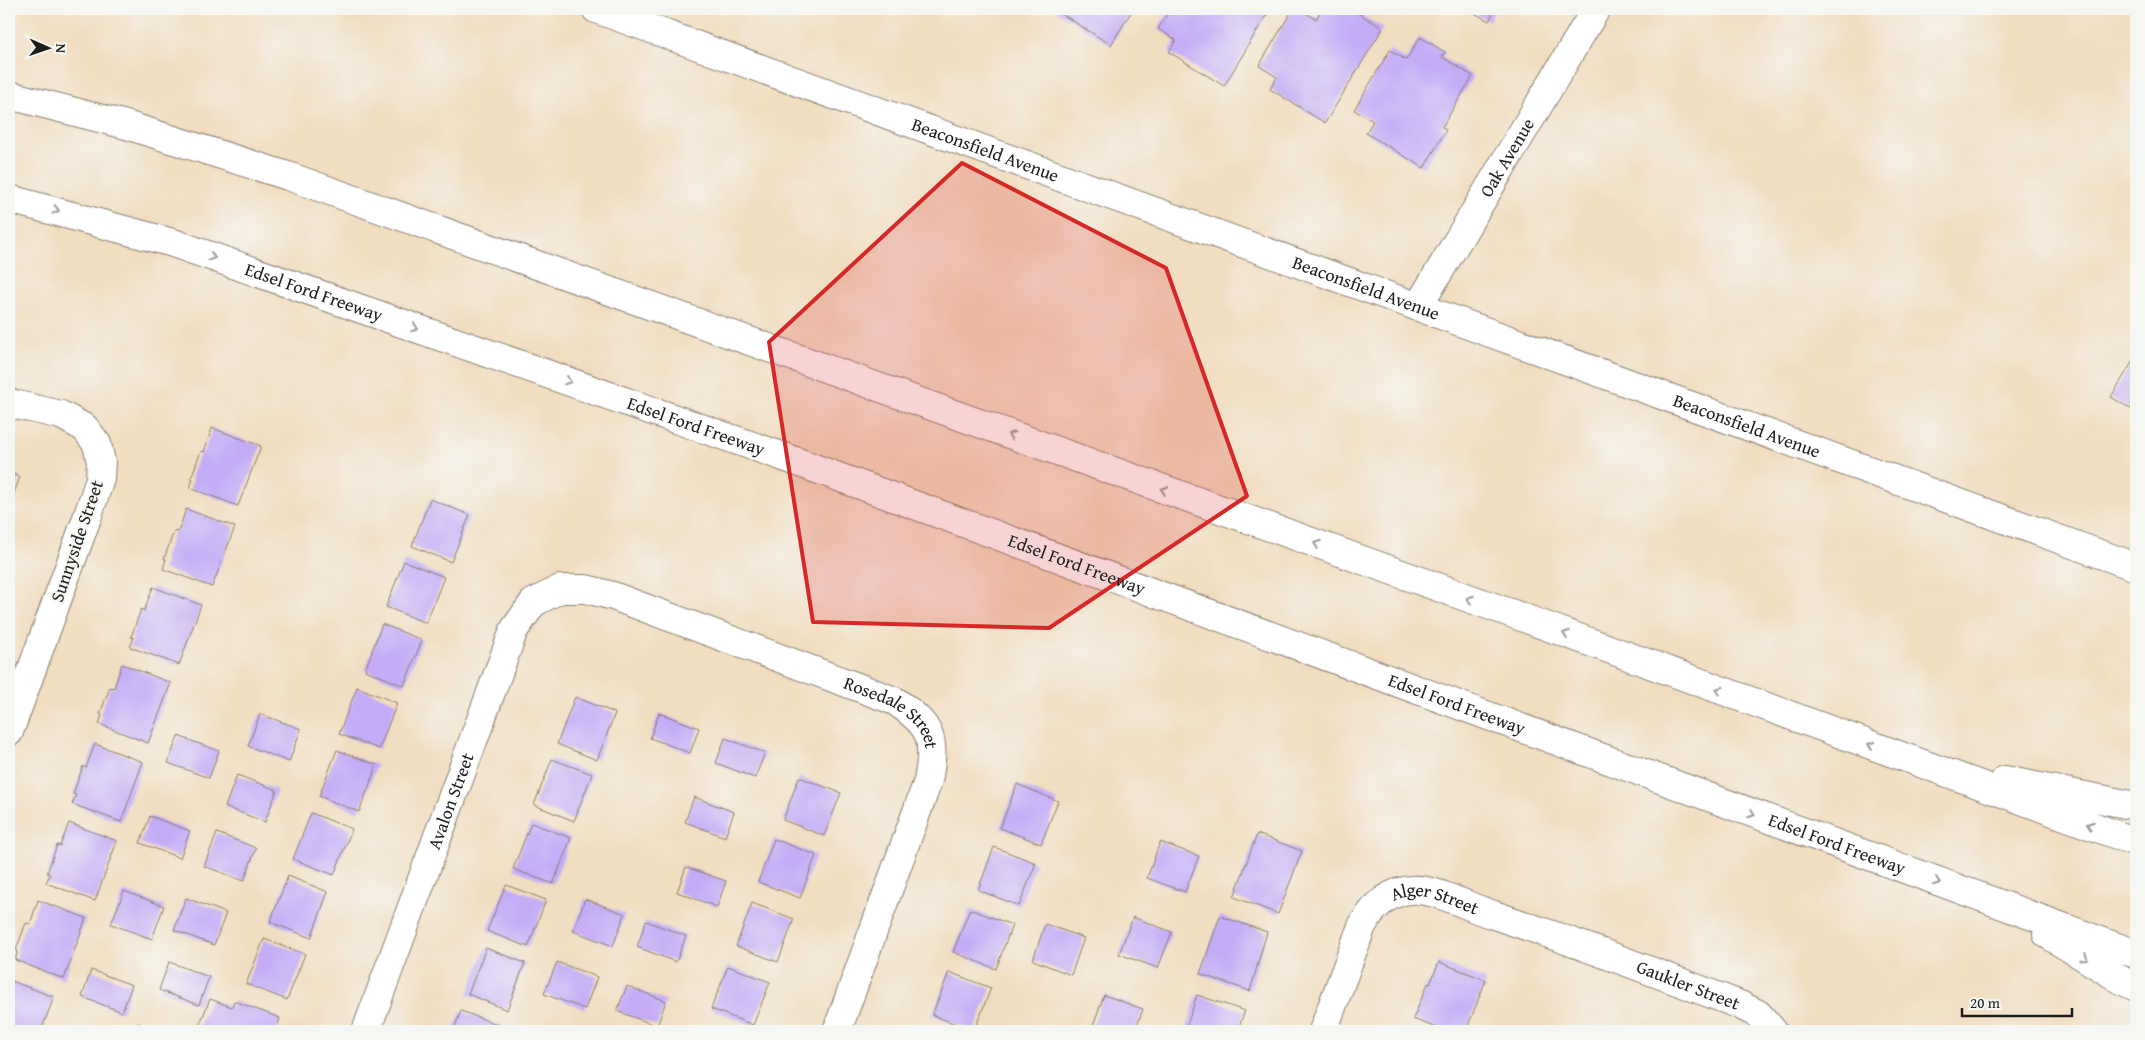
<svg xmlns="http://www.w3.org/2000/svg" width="2145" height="1040" font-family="'Gentium Book Plus',serif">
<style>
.building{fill:#c3abf6}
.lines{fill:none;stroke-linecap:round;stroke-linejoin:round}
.street-casing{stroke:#867c6e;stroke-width:30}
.secondary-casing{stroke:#867c6e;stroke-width:30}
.highway-casing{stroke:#867c6e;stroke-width:30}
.street{stroke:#fff;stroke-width:28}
.secondary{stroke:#fff;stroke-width:28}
.highway{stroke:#fff;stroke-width:28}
.oneway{stroke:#999}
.marked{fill:#d62828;fill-opacity:0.2;stroke:#d62828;stroke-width:4;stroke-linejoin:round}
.labels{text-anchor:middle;stroke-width:4;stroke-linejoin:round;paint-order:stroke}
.street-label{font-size:18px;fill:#1c1c1c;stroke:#f6f6f2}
</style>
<rect width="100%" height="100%" fill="#f6f6f2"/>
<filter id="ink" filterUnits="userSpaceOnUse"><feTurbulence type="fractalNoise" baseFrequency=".02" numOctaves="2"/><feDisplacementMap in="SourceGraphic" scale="10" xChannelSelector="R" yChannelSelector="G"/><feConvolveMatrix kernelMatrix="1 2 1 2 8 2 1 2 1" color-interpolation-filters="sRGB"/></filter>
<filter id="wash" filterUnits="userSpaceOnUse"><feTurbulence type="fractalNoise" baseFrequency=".0096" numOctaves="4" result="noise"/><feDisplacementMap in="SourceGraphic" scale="20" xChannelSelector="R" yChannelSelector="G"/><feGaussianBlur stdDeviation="1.12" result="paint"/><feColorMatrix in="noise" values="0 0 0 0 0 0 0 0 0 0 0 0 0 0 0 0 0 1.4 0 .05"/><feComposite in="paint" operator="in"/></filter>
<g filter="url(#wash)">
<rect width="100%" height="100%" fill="#f1ddbf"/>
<g id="blocks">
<g class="building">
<path d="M1058 9H1133L1111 45 1057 11Z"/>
<path d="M1170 9H1270L1224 86 1169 52 1176 40 1158 29Z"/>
<path d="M1293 9H1299L1316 19 1322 9H1351L1383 28 1325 123 1270 89 1277 77 1259 66Z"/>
<path d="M1467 9H1495L1489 21Z"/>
<path d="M1420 37 1445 52 1442 57 1473 76 1442 127 1446 130 1424 168 1366 133 1373 121 1354 110 1390 50 1406 60Z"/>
<path d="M2136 356V412L2111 397Z"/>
<path d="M212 428 261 446 238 506 190 488 193 479 191 478 201 451 204 452Z"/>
<path d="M9 473 20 477 9 506Z"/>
<path d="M430 499 470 515 451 562 412 546Z"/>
<path d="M186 509 235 527 212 587 163 569 166 559H164L174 531 178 532Z"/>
<path d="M404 561 444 577 426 623 386 607Z"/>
<path d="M153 587 201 605 179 665 130 647 134 638 131 637 141 609 144 611Z"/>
<path d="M382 624 422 640 404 686 365 670Z"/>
<path d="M122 664 171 683 148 743 99 724 102 715 100 714 110 687 114 688Z"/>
<path d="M357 687 397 703 379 749 339 734Z"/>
<path d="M575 697 615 713 597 760 557 744Z"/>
<path d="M659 713 699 728 690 753 650 738Z"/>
<path d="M260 714 301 729 289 762 248 746Z"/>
<path d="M178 736 219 751 209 778 168 763Z"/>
<path d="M725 738 765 753 755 778 716 763Z"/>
<path d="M95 744 143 762 121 822 72 804 76 795 73 794 83 766 86 768Z"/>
<path d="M337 750 377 765 359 812 319 796Z"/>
<path d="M552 759 592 774 574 821 534 805Z"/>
<path d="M237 775 277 790 265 822 225 807Z"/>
<path d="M799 777 841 793 824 836 783 820Z"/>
<path d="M1017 784 1058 801 1041 844 1000 828Z"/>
<path d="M694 797 734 812 725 837 685 822Z"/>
<path d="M311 813 352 829 334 875 293 859Z"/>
<path d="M150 816 190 831 180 858 140 843Z"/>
<path d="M69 823 117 841 95 901 46 883 50 874 47 873 57 845 60 846Z"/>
<path d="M531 823 571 838 553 884 513 869Z"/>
<path d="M217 833 256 848 244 881 204 866Z"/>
<path d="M1257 834 1302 851 1278 914 1234 897Z"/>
<path d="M774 839 816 855 800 898 758 882Z"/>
<path d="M1160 842 1199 856 1185 892 1147 878Z"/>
<path d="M994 847 1036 863 1019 906 978 890Z"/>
<path d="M686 867 726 881 717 907 677 892Z"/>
<path d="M288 876 328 892 311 938 270 922Z"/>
<path d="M506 885 546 900 528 947 487 931Z"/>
<path d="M124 891 164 906 152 939 111 924Z"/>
<path d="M186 898 226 913 214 945 174 930Z"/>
<path d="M585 899 625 914 613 946 573 931Z"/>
<path d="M38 900 86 918 64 979 15 960 18 951 16 950 26 923 30 924Z"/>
<path d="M752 903 794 919 778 962 736 946Z"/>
<path d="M970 909 1012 925 996 969 953 952Z"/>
<path d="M1220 916 1267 932 1250 991 1200 974Z"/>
<path d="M1133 917 1172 932 1158 968 1119 954Z"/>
<path d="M646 921 686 936 676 962 637 947Z"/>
<path d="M1045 924 1084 938 1071 975 1033 960Z"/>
<path d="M264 939 305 954 287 1000 246 984Z"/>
<path d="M486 948 525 963 507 1010 468 994Z"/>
<path d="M169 962 209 977 199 1005 159 990Z"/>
<path d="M557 962 597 977 585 1009 544 994Z"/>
<path d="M1439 962 1486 980 1466 1031H1445L1413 1019 1428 983 1430 984Z"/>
<path d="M728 966 770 982 753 1025 711 1009Z"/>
<path d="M91 970 132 985 122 1012 82 997Z"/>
<path d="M949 972 991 988 974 1031 932 1015Z"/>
<path d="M9 980 54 997 41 1031H9Z"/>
<path d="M627 986 666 1001 657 1026 617 1011Z"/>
<path d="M1104 995 1143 1009 1135 1031H1091Z"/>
<path d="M1197 995 1245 1011 1237 1031H1185Z"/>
<path d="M210 999 232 1007 234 1001 280 1018 276 1031H197Z"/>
<path d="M461 1011 502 1026 500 1031H453Z"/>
<path d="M138 1023 159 1031H135Z"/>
</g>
</g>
</g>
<g filter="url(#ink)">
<use href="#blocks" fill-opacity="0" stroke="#867c6e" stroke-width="1"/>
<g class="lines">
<defs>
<g id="street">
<path id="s1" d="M1418 307 1596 9"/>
<path d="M9 403 61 415 85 428 97 444 101 462 100 479 87 518 9 732"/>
<path id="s2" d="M366 1031 514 630 533 603 560 589H586L613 596 895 701C932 726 936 738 928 781L837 1031"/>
<path id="s3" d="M1323 1031 1362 926C1374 905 1393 888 1419 890 1443 892 1468 907 1491 914 1575 942 1657 973 1740 1005L1758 1014 1773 1031"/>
</g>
<g id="secondary">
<path id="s4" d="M596 9 2136 567"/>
</g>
<g id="highway">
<path d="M9 95 126 125 288 176 1516 615 2136 842"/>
<path id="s5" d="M9 199 173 243 784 457 2136 954"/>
<path d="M2005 780 2136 806"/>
<path d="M2047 934 2123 981 2136 987"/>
</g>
</defs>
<use href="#street" class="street-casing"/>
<use href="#secondary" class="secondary-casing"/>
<use href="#highway" class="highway-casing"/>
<use href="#street" class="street"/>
<use href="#secondary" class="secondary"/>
<use href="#highway" class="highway"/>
</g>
<defs><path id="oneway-chevron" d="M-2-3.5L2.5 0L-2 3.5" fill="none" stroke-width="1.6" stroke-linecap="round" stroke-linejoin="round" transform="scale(1.25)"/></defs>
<g class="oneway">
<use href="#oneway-chevron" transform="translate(56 210) rotate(15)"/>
<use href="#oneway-chevron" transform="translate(212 257) rotate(19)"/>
<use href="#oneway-chevron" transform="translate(415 328) rotate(19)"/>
<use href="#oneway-chevron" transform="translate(568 381) rotate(19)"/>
<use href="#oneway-chevron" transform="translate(1011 435) rotate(-160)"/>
<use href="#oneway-chevron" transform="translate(1164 490) rotate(-160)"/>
<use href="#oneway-chevron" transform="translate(1317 544) rotate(-160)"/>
<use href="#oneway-chevron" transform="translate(1470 599) rotate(-160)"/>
<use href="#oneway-chevron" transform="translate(1566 634) rotate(-160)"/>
<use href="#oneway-chevron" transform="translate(1719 690) rotate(-160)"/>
<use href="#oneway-chevron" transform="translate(1871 745) rotate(-160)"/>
<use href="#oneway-chevron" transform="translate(1752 814) rotate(20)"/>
<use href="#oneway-chevron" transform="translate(2090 825) rotate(-160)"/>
<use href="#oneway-chevron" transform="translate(1937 882) rotate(20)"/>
<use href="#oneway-chevron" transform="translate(2085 958) rotate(32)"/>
</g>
</g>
<path class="marked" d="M962 163 1166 268 1247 496 1049 628 813 622 769 342Z"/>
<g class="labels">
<g class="street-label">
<text dy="6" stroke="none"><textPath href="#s4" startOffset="414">Beaconsfield Avenue</textPath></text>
<text dy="6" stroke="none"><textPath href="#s1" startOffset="174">Oak Avenue</textPath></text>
<text dy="6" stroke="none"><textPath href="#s4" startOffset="819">Beaconsfield Avenue</textPath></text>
<text dy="6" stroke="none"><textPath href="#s5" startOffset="319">Edsel Ford Freeway</textPath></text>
<text dy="6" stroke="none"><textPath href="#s5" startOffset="724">Edsel Ford Freeway</textPath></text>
<text dy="6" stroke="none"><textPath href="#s4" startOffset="1224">Beaconsfield Avenue</textPath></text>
<text transform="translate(77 541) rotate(-71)" y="6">Sunnyside Street</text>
<text dy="6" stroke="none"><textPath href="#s5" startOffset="1129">Edsel Ford Freeway</textPath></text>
<text dy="6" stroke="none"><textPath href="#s5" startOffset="1534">Edsel Ford Freeway</textPath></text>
<text dy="6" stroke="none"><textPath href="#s2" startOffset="850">Rosedale Street</textPath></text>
<text dy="6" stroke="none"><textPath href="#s2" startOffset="245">Avalon Street</textPath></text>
<text dy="6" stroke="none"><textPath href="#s5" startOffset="1939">Edsel Ford Freeway</textPath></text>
<text dy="6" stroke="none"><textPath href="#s3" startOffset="200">Alger Street</textPath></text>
<text dy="6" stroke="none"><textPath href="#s3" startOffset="469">Gaukler Street</textPath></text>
</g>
</g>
<rect width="2145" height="1040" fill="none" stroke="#f6f6f2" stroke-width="30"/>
<g transform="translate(48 48) rotate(92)" stroke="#f6f6f2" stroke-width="4" paint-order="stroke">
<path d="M0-4L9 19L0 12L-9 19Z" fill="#1c1c1c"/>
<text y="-8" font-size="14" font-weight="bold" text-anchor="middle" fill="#1c1c1c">N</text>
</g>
<path d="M1962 1008v8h110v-8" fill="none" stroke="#1c1c1c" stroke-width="2.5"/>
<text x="1970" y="1008" font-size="15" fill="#1c1c1c" stroke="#f6f6f2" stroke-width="4" paint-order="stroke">20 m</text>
</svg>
